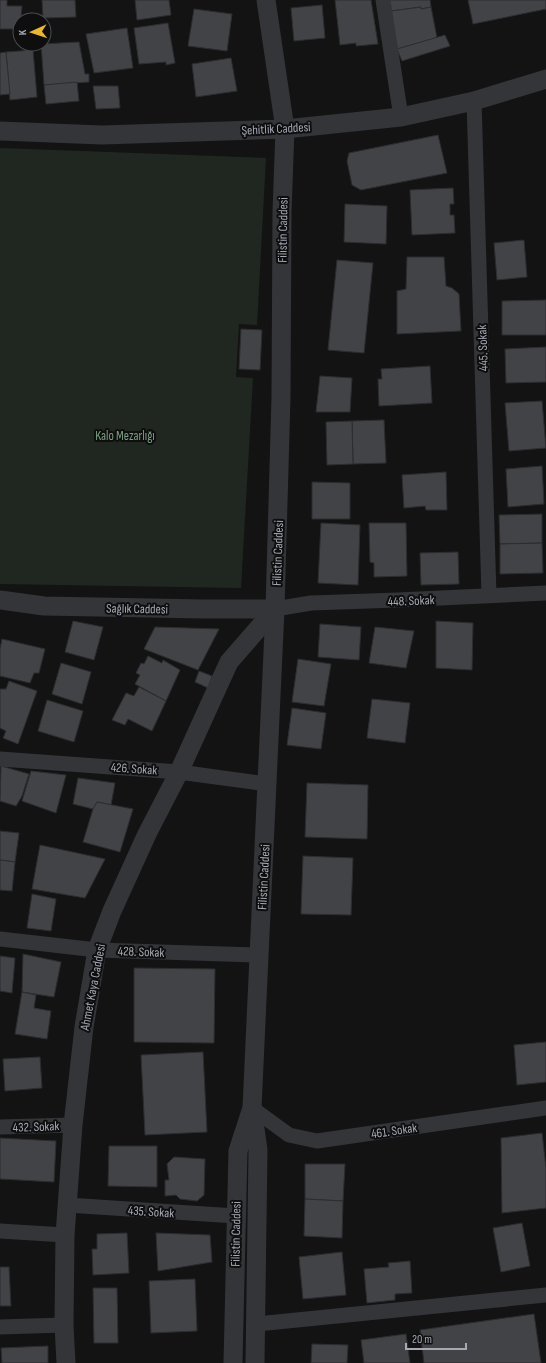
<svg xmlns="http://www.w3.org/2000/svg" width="546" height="1363" font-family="'Sofia Sans Condensed',sans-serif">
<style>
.green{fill:#1f2720}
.building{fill:#424347;stroke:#2d2d30}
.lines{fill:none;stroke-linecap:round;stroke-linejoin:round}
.minor{stroke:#343539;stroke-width:15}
.tertiary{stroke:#343539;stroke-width:19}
.labels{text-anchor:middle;stroke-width:4;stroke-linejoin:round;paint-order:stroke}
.street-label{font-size:13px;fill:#a5a9b4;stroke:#0e0e0f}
.park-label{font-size:13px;fill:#7c9f80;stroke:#0e0e0f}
</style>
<rect width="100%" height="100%" fill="#131314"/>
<path class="green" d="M0 148 266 158 257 325 239 324 236 377 253 378 241 588 0 584Z"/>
<g class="building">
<path d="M0 0H7V6H22L20 29H0Z"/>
<path d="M42 0H75L76 17 43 18Z"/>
<path d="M135 0H169L171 15 137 20Z"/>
<path d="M335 0H371L378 44 356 46V43L340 45Z"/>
<path d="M389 0H430L431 7 421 9V7L391 11Z"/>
<path d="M468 0H546V9L473 24Z"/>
<path d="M322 5 325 38 294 41 291 8Z"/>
<path d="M421 7V9L431 7 437 38 397 49 391 11Z"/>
<path d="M194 9 232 14 227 51 188 46Z"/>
<path d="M168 23 175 63 166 65V62L139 64 134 28Z"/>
<path d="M127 28 133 68 94 73 86 34Z"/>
<path d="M445 35 450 46 402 61 397 49Z"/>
<path d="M79 42 85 74H89V82L44 85 41 44Z"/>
<path d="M33 50 37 97 10 100 6 52Z"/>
<path d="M6 52 10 94 0 95V53Z"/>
<path d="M231 58 237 91 196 97 192 64Z"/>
<path d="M77 82 79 101 46 104 44 85Z"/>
<path d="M93 86H118L120 108 96 109Z"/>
<path d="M438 135 447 173 361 190 352 185 347 161 349 153Z"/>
<path d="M453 188 454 204H450V215H454L455 233 412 235 410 190Z"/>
<path d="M345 204 387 206 386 244 344 242Z"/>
<path d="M524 240 527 277 497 280 494 243Z"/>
<path d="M407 257H444L446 286 452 288 459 294 461 331 397 334V291L406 289Z"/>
<path d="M337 260 373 263 364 353 328 350Z"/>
<path d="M546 300V335H502V301Z"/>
<path d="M241 329 262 330 260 370 239 369Z"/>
<path d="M546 347V382L506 383 505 349Z"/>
<path d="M430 366 432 403 379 406 378 379H382L381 369Z"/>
<path d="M320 376 352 378 350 412H316Z"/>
<path d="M542 401 546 448 509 451 505 403Z"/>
<path d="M384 420 386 463 353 464 352 421Z"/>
<path d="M352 421 353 464 327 465 326 422Z"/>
<path d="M542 466 544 504 508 507 506 469Z"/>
<path d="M446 472 447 510H426L425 506 404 508 402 475Z"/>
<path d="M312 482 350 483V519H312Z"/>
<path d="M542 514V543L500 544 499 515Z"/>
<path d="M321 523 360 525 358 585 318 583Z"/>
<path d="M369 523H406L407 576 374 577V563L370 562Z"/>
<path d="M542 543 543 573 500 574V544Z"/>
<path d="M458 552 459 584 421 585 420 553Z"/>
<path d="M73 621 103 627 94 660 65 652Z"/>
<path d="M436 621 473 623 472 670 436 668Z"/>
<path d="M320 624 361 627 359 660 318 657Z"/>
<path d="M155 627 219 629 198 670 144 649Z"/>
<path d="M375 627 414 631 406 668 369 663Z"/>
<path d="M2 639 45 649 39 673H34L30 683 0 676V649Z"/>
<path d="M148 656 162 663 163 660 180 670 166 701 135 684 140 675 136 673 141 663 144 664Z"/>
<path d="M298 659 331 664 324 706 292 702Z"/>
<path d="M61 663 91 672 82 704 52 694Z"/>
<path d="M199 671 212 676 208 688 195 682Z"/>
<path d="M9 681 37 691 18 744 3 738 6 731 0 728V689H6Z"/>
<path d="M139 687 166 701 152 731 128 719 125 725 112 720 126 693 134 696Z"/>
<path d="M372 699 410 703 405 743 367 738Z"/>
<path d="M47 700 83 711 74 742 38 731Z"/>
<path d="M292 708 326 713 321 749 287 745Z"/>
<path d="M1 766 29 774 22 796 16 806 0 801Z"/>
<path d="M31 771 66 775 56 813 22 801Z"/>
<path d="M78 778 115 783 111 805 97 802 93 809 73 804Z"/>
<path d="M307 783 368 785 367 839 305 837Z"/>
<path d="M97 802 133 809 120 852 83 842 93 809Z"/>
<path d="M0 831 19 833 15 862 0 860Z"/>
<path d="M40 845 105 859 85 898 32 889Z"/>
<path d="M303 856 353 858 351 915 301 914Z"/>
<path d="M0 860 15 862 12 891 0 890Z"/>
<path d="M32 894 56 899 51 931 27 928Z"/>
<path d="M23 954 61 962 54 997 22 992Z"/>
<path d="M0 956 15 958 12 993 0 991Z"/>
<path d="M134 968 215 969 214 1043 134 1042Z"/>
<path d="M22 992 36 995 34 1008 51 1011 47 1039 15 1034Z"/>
<path d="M546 1042V1082L517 1085 514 1045Z"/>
<path d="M203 1052 207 1132 145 1135 141 1055Z"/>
<path d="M40 1057 42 1088 5 1091 3 1059Z"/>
<path d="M542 1133 546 1168V1208L502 1213 501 1138Z"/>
<path d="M0 1138 56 1141 54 1182 0 1179Z"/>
<path d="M109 1146H157V1187L108 1186Z"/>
<path d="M174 1157 205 1159 204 1195 197 1201 180 1199 176 1195 165 1196V1180H169L167 1164Z"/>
<path d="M305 1164H345L343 1201 305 1199Z"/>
<path d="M305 1199 343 1201 342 1238 304 1236Z"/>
<path d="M522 1223 530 1266 501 1272 493 1228Z"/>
<path d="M127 1233 129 1273 93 1275 92 1249H97V1234Z"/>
<path d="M156 1233 210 1235 212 1262 158 1271Z"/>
<path d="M342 1252 346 1295 303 1299 299 1257Z"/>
<path d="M410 1261 412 1293 395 1294V1300L367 1303 364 1269 389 1267 388 1263Z"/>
<path d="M0 1267H9L11 1306H0Z"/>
<path d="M195 1279 197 1331 151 1333 149 1281Z"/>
<path d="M93 1288H117L118 1343H94Z"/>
<path d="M534 1314 541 1363H424L420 1330Z"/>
<path d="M406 1334 410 1363H364L361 1340Z"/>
<path d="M312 1344 348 1345 347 1363H311Z"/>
<path d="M48 1346V1363H2L1 1348Z"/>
</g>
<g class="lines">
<g class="minor">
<path d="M383 0 401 117"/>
<path d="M474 101 489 595"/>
<path d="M275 609 311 603 398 600 546 593"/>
<path d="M0 759 179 772 267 784"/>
<path d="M0 939 97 950 259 955"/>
<path d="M252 1108 289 1135 317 1141 546 1108"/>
<path d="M0 1127 73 1125"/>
<path d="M67 1205 236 1216"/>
<path d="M0 1231 65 1235"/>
<path d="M257 1324 546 1295"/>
<path d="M0 1327 64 1325"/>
</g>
<g class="tertiary">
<path d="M0 131 102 135 285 129 401 117 474 101 546 79"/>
<path d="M0 600 44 606 203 609H275"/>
<path d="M66 1363 64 1325 65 1235 73 1125 84 1027 97 950 112 911 147 834 179 772 229 662 275 609"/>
<path d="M233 1363 238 1151 251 1111"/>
<path d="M255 1363 258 1150 252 1108 275 609 281 397 282 212 285 129 266 0"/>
</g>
</g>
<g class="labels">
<g class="street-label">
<text transform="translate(276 128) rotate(-3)" y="5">Şehitlik Caddesi</text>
<text transform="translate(282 230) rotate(-89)" y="5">Filistin Caddesi</text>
<text transform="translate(482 348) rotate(-92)" y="5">445. Sokak</text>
<text transform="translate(277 553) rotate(-88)" y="5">Filistin Caddesi</text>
<text transform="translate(411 600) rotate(-2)" y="5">448. Sokak</text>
<text transform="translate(137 608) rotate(1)" y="5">Sağlık Caddesi</text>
<text transform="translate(134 768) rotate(4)" y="5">426. Sokak</text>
<text transform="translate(263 877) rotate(-87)" y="5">Filistin Caddesi</text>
<text transform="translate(141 951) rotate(2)" y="5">428. Sokak</text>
<text transform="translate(92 987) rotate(-79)" y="5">Ahmet Kaya Caddesi</text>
<text transform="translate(36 1126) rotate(-2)" y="5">432. Sokak</text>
<text transform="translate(394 1130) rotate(-8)" y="5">461. Sokak</text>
<text transform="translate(151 1211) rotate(4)" y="5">435. Sokak</text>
<text transform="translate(235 1234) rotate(-89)" y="5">Filistin Caddesi</text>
</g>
<g class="park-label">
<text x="125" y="440">Kalo Mezarlığı</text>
</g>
</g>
<g transform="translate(32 32) rotate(267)"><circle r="19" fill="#0e0e0f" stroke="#4a4c51"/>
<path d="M0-3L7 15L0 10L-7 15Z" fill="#eab635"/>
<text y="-6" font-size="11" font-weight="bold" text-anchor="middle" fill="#a5a9b4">K</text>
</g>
<path d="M406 1343v6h60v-6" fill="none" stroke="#a5a9b4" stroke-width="2"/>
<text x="412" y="1343" font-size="12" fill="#a5a9b4" stroke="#0e0e0f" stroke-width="3" paint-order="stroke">20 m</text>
</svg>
